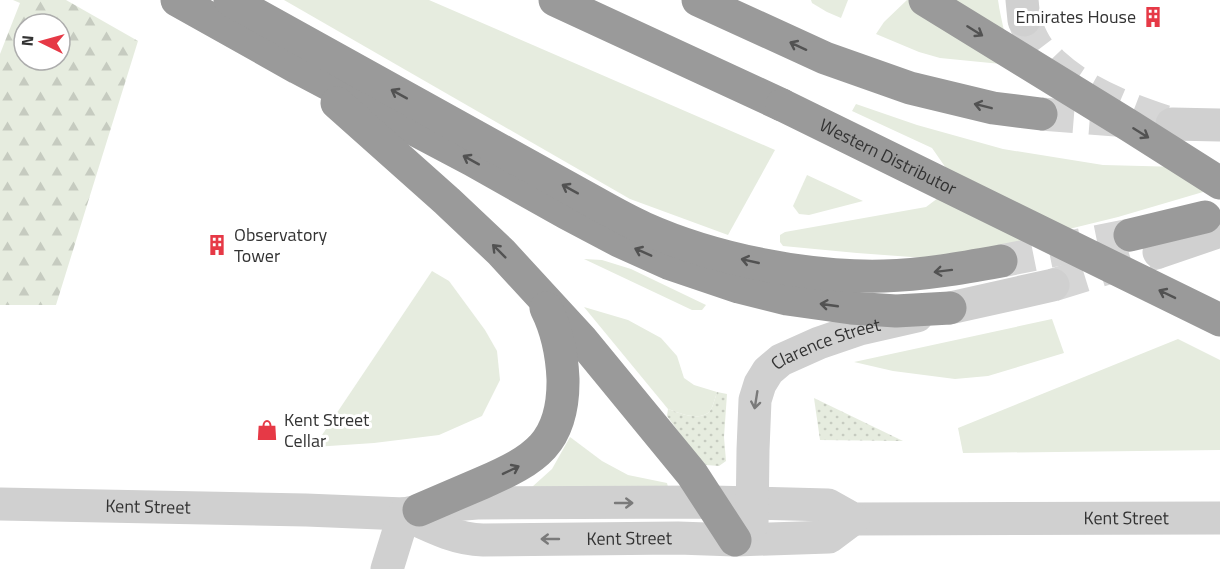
<svg xmlns="http://www.w3.org/2000/svg" width="1220" height="569" font-family="'Titillium Web',sans-serif">
<style>
.grass{fill:#e6ecdf}
.forest{fill:url(#forest-firs);fill-rule:evenodd}
.park{fill:url(#park-dots)}
.lines{fill:none;stroke-linecap:round;stroke-linejoin:round}
.tertiary-tunnel{stroke:#d6d6d6;stroke-width:33;stroke-dasharray:33 16;stroke-linecap:butt}
.motorway-tunnel{stroke:#d6d6d6;stroke-width:33;stroke-dasharray:33 16;stroke-linecap:butt}
.minor{stroke:#d0d0d0;stroke-width:33}
.tertiary{stroke:#d0d0d0;stroke-width:33}
.motorway{stroke:#9a9a9a;stroke-width:33}
.motorway-bridge{stroke:#9a9a9a;stroke-width:33}
.oneway{stroke:#525252}
.oneway2{stroke:#7a7a7a}
.labels{text-anchor:middle;stroke-width:6;stroke-linejoin:round;paint-order:stroke}
.poi-label{font-size:18px;fill:#333;stroke:#fff;text-anchor:start}
.street-label{font-size:18px;fill:#333;stroke:#fff}
</style>
<defs>
<pattern id="forest-firs" width="22" height="20" patternUnits="userSpaceOnUse" patternTransform="scale(1.5)"><rect width="22" height="20" fill="#e6ecdf"/><path d="M5 1l3.5 6h-7zM16 11l3.5 6h-7z" fill="#c6cbc0"/></pattern>
<pattern id="park-dots" width="8" height="8" patternUnits="userSpaceOnUse" patternTransform="scale(1.5)"><rect width="8" height="8" fill="#e6ecdf"/><path d="M2 2h.1M6 6h.1" fill="none" stroke="#c6cbc0" stroke-width="1.8" stroke-linecap="round"/></pattern>
</defs>
<rect width="100%" height="100%" fill="#fff"/>
<g class="grass">
<path d="M284 0H429L775 150 728 235 630 199Z"/>
<path d="M811 0H848L841 18 827 12 812 3Z"/>
<path d="M907 0H998C1001 22 1008 43 1011 65L940 58 919 52 876 34 884 22Z"/>
<path d="M856 104 917 125 1003 149 1103 165 1220 168V187L1118 217 984 250 925 258 857 253 783 246 780 242V235L785 232 926 207 942 195 948 171 932 148 852 111Z"/>
<path d="M807 175 863 201 809 215 799 214 793 206Z"/>
<path d="M584 259 602 260 631 269 706 305 702 310H692Z"/>
<path d="M432 271 449 281 485 330 497 351 500 380 482 416 439 435 374 443 314 447Z"/>
<path d="M584 307 628 320 661 338 677 356 684 378 694 385 717 392C715 398 713 407 710 411 700 422 679 413 668 409Z"/>
<path d="M1052 319 1064 353 988 376 955 379 893 371 854 362Z"/>
<path d="M1178 339 1220 360V450L963 453 958 428Z"/>
<path d="M570 437 602 461 628 475 667 483 669 491 532 487 552 469Z"/>
</g>
<path class="forest" d="M13 0H66L138 41 56 305H0V54L20 3ZM24 24H60V60H24Z"/>
<g class="park">
<path d="M717 392 727 394 724 437 726 461 719 466 706 465 689 446 667 416 668 409C679 413 700 422 710 411 713 407 715 398 717 392Z"/>
<path d="M814 398 903 441 820 440Z"/>
</g>
<g class="lines">
<g class="tertiary-tunnel">
<path d="M1024 20C1028 30 1032 41 1039 50 1042 54 1048 58 1052 63 1087 95 1128 109 1172 124"/>
<path d="M1053 285 1159 252"/>
</g>
<g class="motorway-tunnel">
<path d="M1041 114 1128 121"/>
<path d="M1001 261 1130 235"/>
</g>
<g class="minor">
<path id="s1" d="M0 504 306 510 404 514 440 506 477 503 712 502 828 505 853 519 1220 518"/>
<path id="s2" d="M404 514C430 526 454 539 483 540L678 538 735 540 829 537 853 519"/>
<path id="s3" d="M752 525 753 450 755 400 760 384 768 371 781 360 819 343 860 329 917 316"/>
<path d="M387 569 404 514"/>
</g>
<g class="tertiary">
<path d="M1022 0 1024 20"/>
<path d="M1172 124 1220 125"/>
<path d="M1159 252 1220 231"/>
<path d="M950 308 1053 285"/>
</g>
<g class="motorway">
<path d="M177 0 298 68 472 160 566 213 619 241 668 263 739 287 787 299 851 308 896 311 950 308"/>
<path d="M230 0 596 203C612 212 628 221 644 228 713 259 808 278 884 276 923 275 962 268 1001 261"/>
<path d="M555 0 782 105"/>
<path d="M698 0 825 58 910 88 993 108 1041 114"/>
<path d="M337 103 447 201 501 252 582 340 692 474 735 540"/>
<path d="M1130 235 1205 217"/>
<path d="M419 510C440 501 461 492 482 483 535 460 564 443 563 379 562 355 557 330 546 308"/>
</g>
<g class="motorway-bridge">
<path d="M925 0 1130 126 1220 183"/>
<path id="s4" d="M782 105 1220 320"/>
</g>
</g>
<defs><path id="oneway-shaft" d="M-6 0H5M1.5-3L5.5 0L1.5 3" fill="none" stroke-width="1.6" stroke-linecap="round" stroke-linejoin="round" transform="scale(1.5)"/></defs>
<g class="oneway">
<use href="#oneway-shaft" transform="translate(975 31) rotate(32)"/>
<use href="#oneway-shaft" transform="translate(798 46) rotate(-155)"/>
<use href="#oneway-shaft" transform="translate(399 94) rotate(-151)"/>
<use href="#oneway-shaft" transform="translate(983 106) rotate(-166)"/>
<use href="#oneway-shaft" transform="translate(1141 133) rotate(32)"/>
<use href="#oneway-shaft" transform="translate(471 160) rotate(-151)"/>
<use href="#oneway-shaft" transform="translate(570 189) rotate(-151)"/>
<use href="#oneway-shaft" transform="translate(499 251) rotate(-135)"/>
<use href="#oneway-shaft" transform="translate(643 252) rotate(-156)"/>
<use href="#oneway-shaft" transform="translate(750 261) rotate(-167)"/>
<use href="#oneway-shaft" transform="translate(943 271) rotate(173)"/>
<use href="#oneway-shaft" transform="translate(1167 294) rotate(-154)"/>
<use href="#oneway-shaft" transform="translate(829 305) rotate(-172)"/>
<use href="#oneway-shaft" transform="translate(511 470) rotate(-26)"/>
</g>
<g class="oneway2">
<use href="#oneway-shaft" transform="translate(756 400) rotate(99)"/>
<use href="#oneway-shaft" transform="translate(624 503)"/>
<use href="#oneway-shaft" transform="translate(550 539) rotate(180)"/>
</g>
<defs>
<symbol id="building-bare" viewBox="-9 -9 18 18"><path d="M-4-6H4V6H1V3H-1V6H-4ZM-2.5-4.3h1.7v1.8h-1.7ZM.8-4.3h1.7v1.8H.8ZM-2.5-1h1.7V.8h-1.7ZM.8-1h1.7V.8H.8Z" fill="#e63946" stroke="#fff" stroke-width="2.5" paint-order="stroke"/></symbol>
<symbol id="shop-bare" viewBox="-9 -9 18 18"><path d="M-5-2.5h2.3a2.7 3.5 0 0 1 5.4 0H5L5.5 6h-11ZM-1.5-2.5h3a1.5 2.3 0 0 0-3 0Z" fill="#e63946" stroke="#fff" stroke-width="2.5" paint-order="stroke"/></symbol>
</defs>
<g fill-rule="evenodd">
<use href="#building-bare" x="1138" y="2" width="30" height="30"/>
<use href="#building-bare" x="202" y="230" width="30" height="30"/>
<use href="#shop-bare" x="252" y="415" width="30" height="30"/>
</g>
<g class="labels">
<g class="poi-label">
<text x="1136" y="23" text-anchor="end">Emirates House</text>
<text x="234" y="241">Observatory<tspan x="234" dy="21">Tower</tspan></text>
<text x="284" y="426">Kent Street<tspan x="284" dy="21">Cellar</tspan></text>
</g>
<g class="street-label">
<text dy="6" stroke="none"><textPath href="#s4" startOffset="118">Western Distributor</textPath></text>
<text dy="6" stroke="none"><textPath href="#s3" startOffset="222">Clarence Street</textPath></text>
<text dy="6" stroke="none"><textPath href="#s1" startOffset="148">Kent Street</textPath></text>
<text dy="6" stroke="none"><textPath href="#s1" startOffset="1131">Kent Street</textPath></text>
<text dy="6" stroke="none"><textPath href="#s2" startOffset="230">Kent Street</textPath></text>
</g>
</g>
<g transform="translate(42 42) rotate(275)"><circle r="28" fill="#ffffff" stroke="#adadad" stroke-width="1.5"/>
<path d="M0-4.5L10 22L0 15L-10 22Z" fill="#e63946"/>
<text y="-9" font-size="16" font-weight="bold" text-anchor="middle" fill="#333333">N</text>
</g>
</svg>
